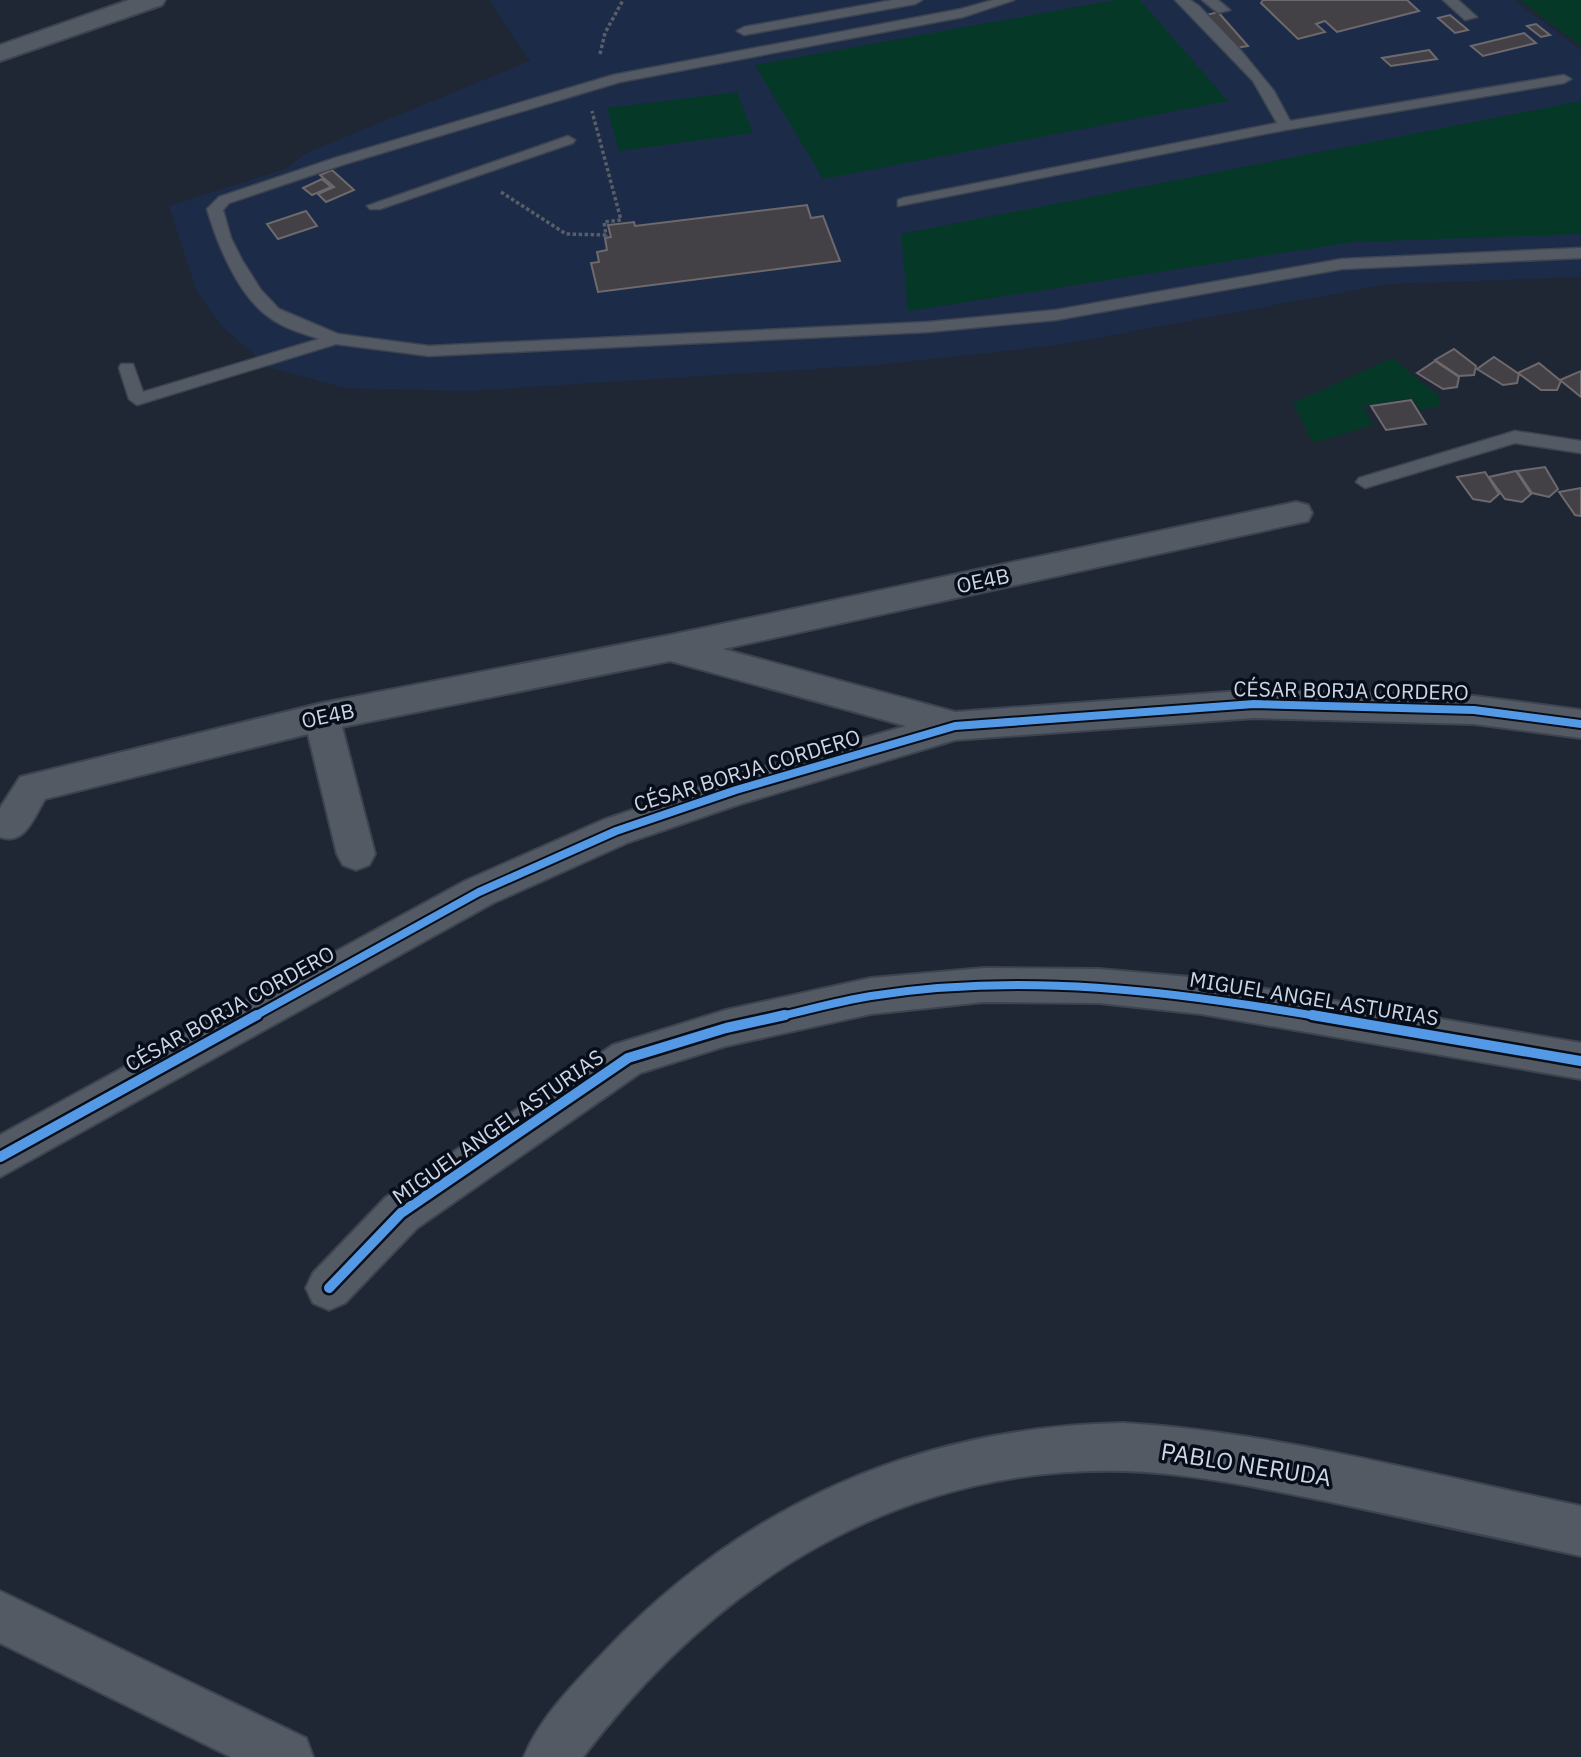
<svg xmlns="http://www.w3.org/2000/svg" width="1581" height="1757" font-family="'IBM Plex Sans',sans-serif">
<style>
.built{fill:#1c2c48}
.green{fill:#063827}
.building{fill:#444146;stroke:#6d696d;stroke-width:2}
.lines{fill:none;stroke-linecap:round;stroke-linejoin:round}
.service-casing{stroke:#3d4450;stroke-width:3}
.minor-casing{stroke:#3d4450;stroke-width:4}
.path{stroke:#585d66;stroke-width:3.5;stroke-dasharray:3.5 2.5;stroke-linecap:butt}
.service{fill:#545a64;fill-rule:evenodd}
.minor{fill:#545a64;fill-rule:evenodd}
.cycleway-far1-casing{stroke:#080e19;stroke-width:12}
.cycleway-casing{stroke:#080e19;stroke-width:15}
.cycleway-far1{stroke:#5399e6;stroke-width:8}
.cycleway{stroke:#5399e6;stroke-width:10}
.labels{text-anchor:middle;stroke-width:7;stroke-linejoin:round;paint-order:stroke}
.street-label{font-size:21px;fill:#cdd6e6;stroke:#080e19}
.near-street-label{font-size:24px;fill:#cdd6e6;stroke:#080e19}
</style>
<rect width="100%" height="100%" fill="#1f2735"/>
<path class="built" d="M489 0H1514L1581 50V277L1388 284 1058 345 876 365 466 391 346 388 268 367 223 327 197 292 169 206 288 168 304 154 530 61Z"/>
<g class="green">
<path d="M1115 0H1140L1228 101 823 179 755 65Z"/>
<path d="M1520 0H1581V46Z"/>
<path d="M737 92 753 133 619 151 607 108Z"/>
<path d="M1581 101V234L1353 242 908 311 901 234Z"/>
<path d="M1392 358 1439 396 1441 406 1420 410 1412 398 1363 406 1373 425 1313 443 1293 403Z"/>
</g>
<g class="building">
<path d="M1263 0H1407L1419 11 1337 32 1325 21 1316 24 1325 32 1298 39 1261 3Z"/>
<path d="M1218 12 1248 46 1235 48 1206 15Z"/>
<path d="M1450 15 1468 30 1455 33 1438 18Z"/>
<path d="M1536 24 1550 35 1541 37 1527 26Z"/>
<path d="M1524 33 1536 43 1483 56 1471 46Z"/>
<path d="M1429 50 1437 59 1391 66 1382 58Z"/>
<path d="M332 170 354 190 326 202 318 194 334 187 320 175Z"/>
<path d="M322 179 331 187 312 195 303 188Z"/>
<path d="M807 205 811 218 823 216 840 261 598 292 591 263 599 262 597 252 607 250 605 238 611 237 608 225 634 222 635 226Z"/>
<path d="M306 211 317 226 278 239 267 224Z"/>
<path d="M1454 349 1476 366 1474 375 1459 376 1435 360Z"/>
<path d="M1494 357 1519 374 1517 383 1503 385 1477 369Z"/>
<path d="M1435 361 1459 377 1457 387 1443 389 1417 373Z"/>
<path d="M1539 363 1561 381 1557 390H1541L1518 373Z"/>
<path d="M1581 371V397L1560 380Z"/>
<path d="M1411 400 1426 424 1386 430 1371 406Z"/>
<path d="M1545 467 1558 489 1549 497 1532 493 1517 471Z"/>
<path d="M1516 471 1531 494 1522 502 1505 499 1489 477Z"/>
<path d="M1485 472 1499 494 1490 502 1473 499 1457 477Z"/>
<path d="M1581 488V516L1575 515 1559 492Z"/>
</g>
<g class="lines">
<defs>
<g id="service">
<path d="M893 0H922L915 4 744 35 737 31 744 27Z"/>
<path d="M993 0H1014L963 17 620 82 345 164 229 203 223 210 231 238 242 260 261 290 279 309 338 334 429 346 928 322 1056 310 1342 259 1581 248V258L1342 269 1056 320 928 332 429 356 336 344 137 405 129 399 119 368 121 364H133L143 392 319 339C302 333 283 328 269 317 238 296 217 243 207 209L219 197 335 158 613 75 961 9Z"/>
<path d="M1175 0H1190L1199 6 1238 47 1274 91 1290 121 1564 75 1571 79 1564 83 1285 130 898 206V200L903 198 1277 123 1253 81Z"/>
<path d="M1202 0H1218L1230 10 1218 13Z"/>
<path d="M1443 0H1458L1477 17 1465 20Z"/>
<path d="M568 136 575 140 573 143 380 209H370L367 206Z"/>
<path d="M1515 431 1581 441V453L1515 443 1365 488 1356 482 1359 478Z"/>
</g>
<g id="minor">
<path d="M129 0H165L162 5 0 61V45Z"/>
<path d="M1296 502 1308 505 1312 513 1308 521 723 649 955 712 1254 690 1474 696 1581 710V738L1474 724 1254 718 955 740 740 804 629 842 493 903 0 1177V1135L465 881 603 820 736 775 906 726 670 661 342 727 375 854 369 865 356 870 343 865 337 854 308 734 45 799C34 817 25 846 0 837V808L20 777 322 703 670 635Z"/>
<path d="M984 968 1099 969 1201 978 1581 1043V1079L1201 1014 1099 1003 984 1002 871 1014 726 1046 640 1073 417 1228 345 1303 329 1310 313 1303 306 1288 313 1273 385 1198 613 1045 726 1010 871 978Z"/>
<path d="M1123 1423C1277 1432 1430 1475 1581 1506V1556C1496 1537 1411 1519 1326 1501 1260 1488 1192 1473 1124 1471 898 1465 716 1582 583 1757H524C540 1717 575 1683 604 1652 744 1504 919 1427 1123 1423Z"/>
<path d="M0 1591 306 1738 313 1757H231L0 1643Z"/>
</g>
</defs>
<use href="#service" class="service-casing"/>
<use href="#minor" class="minor-casing"/>
<g class="path">
<path d="M600 54 605 33 623 0"/>
<path d="M501 192 566 234 606 235 604 222 621 220 592 111"/>
</g>
<use href="#service" class="service"/>
<use href="#minor" class="minor"/>
<defs>
<g id="cycleway-far1">
<path d="M253 1017 479 892 616 831 736 790 955 726 1254 704 1474 710 1581 724"/>
<path d="M777 1017C808 1010 839 1001 871 996 1022 972 1173 991 1322 1017"/>
</g>
<g id="cycleway">
<path d="M1312 1015 1581 1061"/>
<path d="M0 1157 257 1015"/>
<path d="M329 1288 401 1213 628 1058 726 1028 785 1015"/>
</g>
</defs>
<use href="#cycleway-far1" class="cycleway-far1-casing"/>
<use href="#cycleway" class="cycleway-casing"/>
<use href="#cycleway-far1" class="cycleway-far1"/>
<use href="#cycleway" class="cycleway"/>
</g>
<g class="labels">
<g class="street-label">
<text transform="translate(983 581) rotate(-12)" y="7">OE4B</text>
<text transform="translate(1351 691) rotate(1)" y="7">CÉSAR BORJA CORDERO</text>
<text transform="translate(328 716) rotate(-12)" y="7">OE4B</text>
<text transform="translate(747 771) rotate(-17)" y="7">CÉSAR BORJA CORDERO</text>
<text transform="translate(1314 999) rotate(9)" y="7">MIGUEL ANGEL ASTURIAS</text>
<text transform="translate(230 1009) rotate(-29)" y="7">CÉSAR BORJA CORDERO</text>
<text transform="translate(498 1127) rotate(-35)" y="7">MIGUEL ANGEL ASTURIAS</text>
</g>
<g class="near-street-label">
<text transform="translate(1246 1465) rotate(9)" y="8">PABLO NERUDA</text>
</g>
</g>
</svg>
